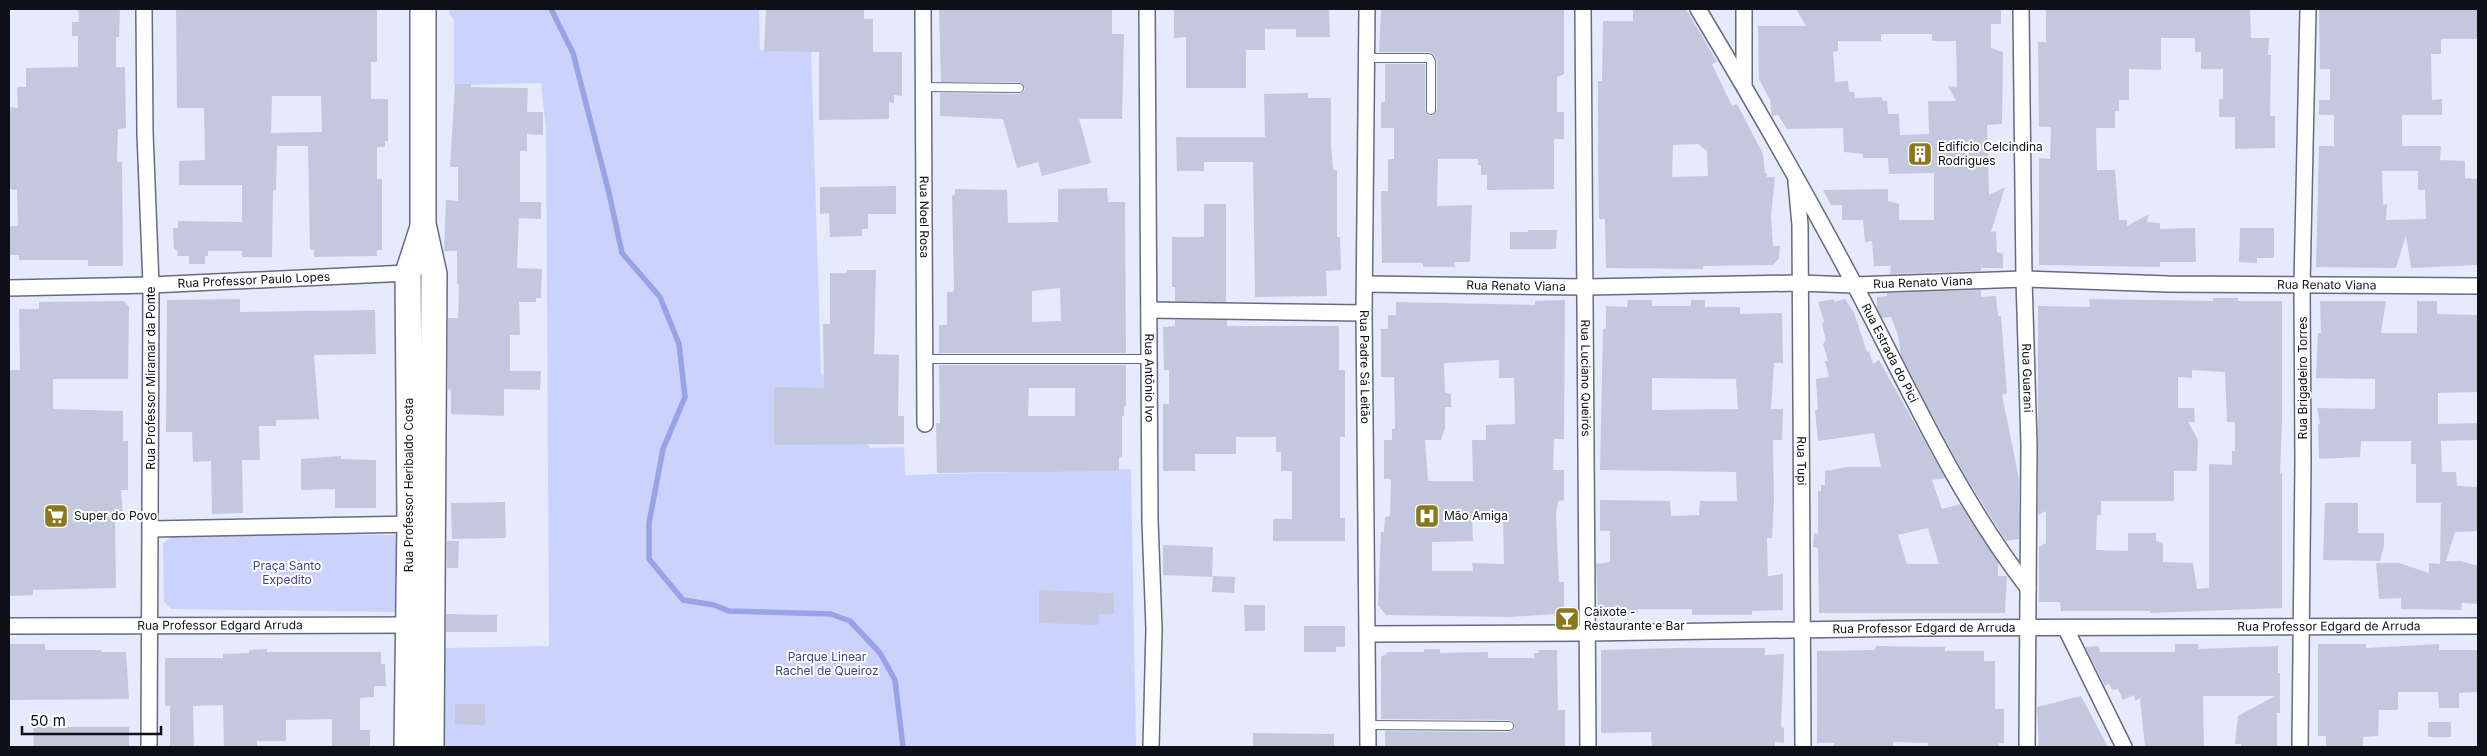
<svg xmlns="http://www.w3.org/2000/svg" width="2487" height="756" font-family="Inter,sans-serif">
<style>
.green{fill:#cbd3fc}
.lines{fill:none;stroke-linecap:round;stroke-linejoin:round}
.stream{stroke:#98a3e7;stroke-width:5.5}
.building{fill:#c4c8df;fill-rule:evenodd}
.service-casing{stroke:#676b80;stroke-width:10}
.minor-casing{stroke:#676b80;stroke-width:18}
.primary-casing{stroke:#676b80;stroke-width:28}
.service{stroke:#fff;stroke-width:8}
.minor{stroke:#fff;stroke-width:15}
.primary{stroke:#fff;stroke-width:25}
.labels{text-anchor:middle;stroke-width:4;stroke-linejoin:round;paint-order:stroke}
.poi-label{font-size:12px;fill:#0e0f17;stroke:#fff;text-anchor:start}
.street-label{font-size:12px;fill:#0e0f17;stroke:#fff}
.park-label{font-size:12px;fill:#3e4392;stroke:#fff}
</style>
<rect width="100%" height="100%" fill="#e6eafd"/>
<g class="green">
<path d="M449 9H759L760 50 811 49 821 373 870 448 904 447 905 475 1131 469 1136 747H444V648L549 646 546 129 541 83 454 85V20L449 13Z"/>
<path d="M174 534 396 535 404 544 402 603 394 612 171 609 164 602 163 544Z"/>
</g>
<g class="lines">
<path class="stream" d="M551 9 573 53 609 193 622 253 660 297 679 344 685 397 663 449 649 523V559L683 600 714 605 729 611 831 614 850 621 880 653 895 680 903 747"/>
</g>
<g class="building">
<path d="M78 9H120L119 37H116V67H125L126 128 118 129 117 162H122L123 266H88V260H19V255H9V226H18L17 190 9 189V107L18 108 17 87H26V68L78 67V36H72V22H79Z"/>
<path d="M176 9H377V62H371V99H388V141H385V147H377V179H382V250H377V256L314 257V250H310L308 146H277L276 190H273L272 257H242V251H208V256H205V264H189V256H178L177 250H174L173 228H178V221L242 222V185H179V161L205 160 204 108H177ZM272 96H321L322 132 271 133Z"/>
<path d="M766 9H864V19H873V52H902V96L894 95V103L889 102V119L819 120V52L764 51Z"/>
<path d="M939 9H1112V34H1124L1122 119H1079L1091 163 1042 176 1038 162 1017 168 1003 119 940 116V93L1019 94 1024 91 1025 88 1019 82H941Z"/>
<path d="M1174 9H1329L1330 37H1296V29H1265V50H1246V88H1186V37L1174 38Z"/>
<path d="M1564 9V74L1557 77V112H1564V139H1554V189L1487 190V175H1481V165H1478V159H1438L1437 206 1472 205 1470 262H1454L1455 267H1423V263H1382L1381 191H1388V159H1394V128H1381V102H1385V64H1425V110L1428 115 1431 116 1437 110V62L1434 55 1430 52H1379L1381 10Z"/>
<path d="M1633 9H1686L1717 62 1712 64 1732 106 1737 104 1763 154 1765 173H1767V177H1775L1771 217 1773 246H1780L1779 258 1773 265 1703 266V269L1606 268 1605 219H1599L1598 150V81H1602L1603 21H1633ZM1698 144 1707 151 1708 176 1672 177 1673 145Z"/>
<path d="M1796 9H2001V24H1991V48L2003 52 2002 124 1987 125 1989 195 2005 187 1991 232 1996 231 1997 252 2003 254V268H1981V271L1890 274 1891 266H1874L1872 241 1865 242 1863 220H1842V205H1831L1823 190 1888 189V201L1899 204V220H1934V173L1889 174 1888 158H1863V154L1844 152 1843 128 1787 129 1778 115 1772 116 1770 100 1759 79 1758 26H1806ZM1881 34H1932V41H1956L1957 87 1948 86 1956 101H1928L1929 134 1900 135 1899 114H1888L1887 101H1883L1881 97 1855 98 1854 92H1849L1848 81 1835 82 1833 52 1838 51V41H1881Z"/>
<path d="M2046 9H2250L2251 38H2269L2268 55H2271L2270 116H2275V148L2235 149V117H2219V99H2223V69H2201V52H2195V38H2161V70L2129 69V100H2119V111H2115V128H2096L2097 170H2115L2119 220H2127V226L2149 214 2147 222 2160 223V229L2195 228 2196 262H2160V267L2039 265V158L2050 159 2051 127H2039L2038 42H2046Z"/>
<path d="M2319 9H2478V39H2441V54H2431L2432 100 2442 99V115H2402V144L2403 146H2441L2440 160 2465 161V178L2477 179 2478 265 2411 268 2406 235 2396 268 2316 267 2319 146H2334V115H2319V100H2330V69H2320ZM2382 171H2418V190H2425L2426 219 2386 220 2387 204 2383 205Z"/>
<path d="M455 84H471V87L528 88 527 112H543V135L527 134V151H520V202H541V219L519 218 517 268 542 269 541 298H536V302H519L520 335H510V371H541L540 390 504 389V416L451 414V390L448 389V318H458L459 284H457V251H444L446 200 458 201V167H450Z"/>
<path d="M1308 93V98H1331V144L1333 170H1337V237H1340L1341 270 1326 271 1327 296 1255 297 1253 162H1204V171H1177L1176 137H1265L1264 94Z"/>
<path d="M896 186V214H868V229H862V236L830 237 829 213 820 214V187Z"/>
<path d="M1107 188 1108 202H1125L1126 353H939V325H947V292H953L954 289 952 196 955 194V189L1007 190 1008 223 1058 222V189ZM1060 288 1061 321 1032 322V291Z"/>
<path d="M1204 204H1226V302L1175 301V287H1172V237H1204Z"/>
<path d="M2240 228H2274V258H2257V263L2239 262Z"/>
<path d="M1528 230H1557L1556 249H1510V232H1528Z"/>
<path d="M847 270H876L874 354 899 355 898 416H904V444L774 445V387L824 388 823 324H830V273H847Z"/>
<path d="M1981 290V297L1996 296 1998 316H2001L2007 393 2002 395 2019 479V539L2006 541 1967 479 1927 406 1901 355 1898 335 1891 317 1882 318 1877 308V297L1887 296V293Z"/>
<path d="M2213 298H2238V301H2282V423L2280 474 2282 473V608L2150 613V611H2061L2060 602H2039V547L2046 543V511L2038 515V306L2090 307 2089 299 2213 301ZM2192 370 2225 372 2227 422H2235V451H2232V465L2209 464V588L2197 589 2193 563 2163 562V543L2156 541V533H2128V551L2096 550 2097 515H2101V501H2174V471H2197L2198 440 2188 422H2195L2194 408H2178V377L2192 378Z"/>
<path d="M240 299V312L375 310 376 354 314 355 319 419 276 420V426H259L260 460H242L243 513 212 514 211 461 193 462 192 432H166L167 300Z"/>
<path d="M1834 299V302L1845 299 1854 313 1867 352 1869 351 1873 364 1879 360 1945 478 1932 480 1942 509 1960 504 1998 562V576H2007L2005 613H1819L1818 548 1813 547 1814 533 1818 534V491H1821V485H1825V471L1847 467H1881L1874 433 1818 441 1815 410H1818L1816 379 1829 377 1825 361H1828L1823 344 1826 340 1822 325 1824 321 1818 302ZM1928 528 1939 564H1907L1898 535Z"/>
<path d="M1565 300 1564 439H1554L1553 470H1564V500L1558 501 1556 516 1559 582H1564V611H1558V614L1509 617 1386 615 1378 605 1381 532H1384L1385 517 1390 516 1391 479H1384V440H1392V429H1395L1394 377H1381V329H1388V315H1396V302L1535 305V301ZM1499 360V378H1514L1515 424 1486 425V440H1472L1473 481H1428L1425 440H1441L1445 428V407H1451V394L1445 393 1444 363ZM1503 516 1504 564 1472 563 1473 571H1432V542L1473 541 1472 517Z"/>
<path d="M1628 300H1652V306H1691V300H1705V307H1740V314L1782 313 1783 363H1774L1771 409H1783L1782 440H1773L1774 500 1772 538H1767L1768 576 1783 574V610L1752 611V615H1692V609H1638L1637 615H1598L1596 564 1610 562V531H1600V500L1670 501 1671 516 1699 515 1700 501H1737L1736 472 1600 470 1603 329H1606V306L1627 307ZM1652 378 1736 379 1738 409 1652 410Z"/>
<path d="M124 301 129 307 128 379H53V409L123 411V441H128V490H121L123 516H115L116 588 33 590V595L9 596V370H20L19 309H39V302Z"/>
<path d="M2320 301H2386L2381 333H2417V301H2437V314L2478 315V392L2438 393V424L2478 423V440L2441 441 2442 472H2456L2457 486 2478 487V531L2455 532 2446 561H2461L2478 566V604L2462 603 2461 610 2401 609V598L2379 599 2376 563H2399L2429 573V563L2440 564 2441 503H2416V464H2411V441H2361L2360 457 2319 459 2318 424H2320L2317 408 2375 409V379L2316 378 2318 333H2321Z"/>
<path d="M1175 320H1227V326H1339V370H1345V437H1340V518H1345V541H1273V519H1292V471H1281V452H1276V437H1236V454H1195V471H1163V404H1169V370H1164L1163 327 1175 326Z"/>
<path d="M939 365H1126V406H1124V416H1122V458L1119 457V471L937 473 936 423H940ZM1029 388H1075V416H1028Z"/>
<path d="M341 456V459L376 460V508H335V489L301 490V459Z"/>
<path d="M505 502 506 538 452 539 451 503Z"/>
<path d="M2325 503H2358V533H2384V546L2380 561 2323 560Z"/>
<path d="M447 541H459L458 568H447Z"/>
<path d="M1163 545 1213 547 1212 577 1163 575Z"/>
<path d="M1213 576 1235 577 1234 593 1212 592Z"/>
<path d="M1039 590 1114 593V614H1099L1098 625 1039 623Z"/>
<path d="M1244 605H1265V631H1245Z"/>
<path d="M446 614 497 615V632H446Z"/>
<path d="M1304 626H1345V647H1336V652H1304Z"/>
<path d="M9 644H45V650H101V652H126L129 699 9 700Z"/>
<path d="M2175 644H2198L2199 649 2278 646V673H2280V713H2277V747H2241V744H2235L2238 716 2275 696H2203L2204 747H2145L2140 698 2135 701 2134 695 2123 700 2118 689 2112 690 2109 684 2105 685 2106 688 2085 647 2099 646 2100 652H2175Z"/>
<path d="M2318 644H2366V648L2439 644V650H2478V692L2459 693V708H2439L2438 692H2398V710H2379L2378 736 2363 737V747H2326V736H2318Z"/>
<path d="M1876 646 1945 647V651H1984V661H1995V709H2004V743H1999L1998 747H1928V743L1893 742V747H1834V743H1817V651L1875 650Z"/>
<path d="M1675 648H1765V655L1784 654 1781 727 1784 728V743L1775 742V747H1652L1651 732 1601 733V650Z"/>
<path d="M267 649V652H381V664H385L386 686H374V697L360 698V730H370V747H332V719L286 720V741H257V747H224L223 705 193 706 194 747H170V706H165V658H223V654L249 653V650Z"/>
<path d="M1424 649H1440V653L1488 652V658H1534V653H1538L1539 650H1557L1558 710H1565V747H1385V731L1509 732 1514 728V723L1509 720 1381 719V657L1389 652H1424Z"/>
<path d="M2081 696 2108 747H2039L2037 707Z"/>
<path d="M455 704H485V725L455 724Z"/>
<rect x="2428" y="722" width="23" height="15"/>
<path d="M33 727H129V747H34Z"/>
<path d="M1253 733 1334 734V747H1253Z"/>
</g>
<g class="lines">
<defs>
<g id="service">
<path d="M1367 58H1429L1431 62V110"/>
<path d="M922 87 1019 88"/>
<path d="M925 359H1149"/>
<path d="M1368 725 1509 726"/>
</g>
<g id="minor">
<path d="M144 9 145 133 151 285 149 747"/>
<path id="s1" d="M923 9 925 424"/>
<path id="s2" d="M1147 9 1150 521 1154 629 1151 747"/>
<path id="s3" d="M1367 9 1364 313 1368 747"/>
<path id="s4" d="M1583 9 1588 747"/>
<path id="s5" d="M1698 9C1755 104 1810 200 1862 299 1913 397 1960 500 2028 588"/>
<path d="M1744 9V85"/>
<path id="s6" d="M2021 9 2024 279 2029 445 2027 747"/>
<path id="s7" d="M1796 181 1800 225 1803 747"/>
<path id="s8" d="M1365 284 1586 287 1798 283 1854 285 2024 279 2168 284 2478 286"/>
<path id="s9" d="M9 288 151 285 408 273"/>
<path d="M1149 310 1364 313"/>
<path d="M151 529 417 524"/>
<path id="s10" d="M9 626 415 625"/>
<path d="M2066 629 2124 747"/>
<path id="s11" d="M1369 634 1587 633 1920 628 2478 626"/>
<path d="M2300 747 2303 462 2302 285 2308 9"/>
</g>
<g id="primary">
<path d="M423 9V224L434 274 431 747"/>
<path d="M407 747 410 524 408 273 423 227"/>
</g>
</defs>
<use href="#service" class="service-casing"/>
<use href="#minor" class="minor-casing"/>
<use href="#primary" class="primary-casing"/>
<use href="#service" class="service"/>
<use href="#minor" class="minor"/>
<use href="#primary" class="primary"/>
</g>
<defs>
<symbol id="building-square" viewBox="-11 -11 22 22"><rect x="-9" y="-9" width="18" height="18" rx="4" fill="#8b781d" stroke="#fff"/><path d="M-4-6H4V6H1V3H-1V6H-4ZM-2.5-4.3h1.7v1.8h-1.7ZM.8-4.3h1.7v1.8H.8ZM-2.5-1h1.7V.8h-1.7ZM.8-1h1.7V.8H.8Z" fill="#fff"/></symbol>
<symbol id="supermarket-square" viewBox="-11 -11 22 22"><rect x="-9" y="-9" width="18" height="18" rx="4" fill="#8b781d" stroke="#fff"/><path d="M-6-5.5h2.5l.6 2H6L4.5 2H-2.5L-4.4-4H-6ZM-1.5 3.2a1.3 1.3 0 1 0 .1 0ZM3 3.2a1.3 1.3 0 1 0 .1 0Z" fill="#fff"/></symbol>
<symbol id="hospital-square" viewBox="-11 -11 22 22"><rect x="-9" y="-9" width="18" height="18" rx="4" fill="#8b781d" stroke="#fff"/><path d="M-5-5h3v3.5h4V-5h3V5h-3V1.5h-4V5h-3Z" fill="#fff"/></symbol>
<symbol id="bar-square" viewBox="-11 -11 22 22"><rect x="-9" y="-9" width="18" height="18" rx="4" fill="#8b781d" stroke="#fff"/><path d="M-6-5H6L.8 .8V4.5H3.5V6h-7V4.5H-.8V.8Z" fill="#fff"/></symbol>
</defs>
<g fill-rule="evenodd">
<use href="#building-square" x="1906" y="140" width="28" height="28"/>
<use href="#supermarket-square" x="42" y="502" width="28" height="28"/>
<use href="#hospital-square" x="1413" y="502" width="28" height="28"/>
<use href="#bar-square" x="1553" y="605" width="28" height="28"/>
</g>
<g class="labels">
<g class="poi-label">
<text x="1938" y="151">Edifício Celcindina<tspan x="1938" dy="14">Rodrigues</tspan></text>
<text x="74" y="520">Super do Povo</text>
<text x="1444" y="520">Mão Amiga</text>
<text x="1584" y="616">Caixote -<tspan x="1584" dy="14">Restaurante e Bar</tspan></text>
</g>
<g class="street-label">
<text dy="4" stroke="none"><textPath href="#s1" startOffset="208">Rua Noel Rosa</textPath></text>
<text dy="4" stroke="none"><textPath href="#s9" startOffset="245">Rua Professor Paulo Lopes</textPath></text>
<text dy="4" stroke="none"><textPath href="#s8" startOffset="558">Rua Renato Viana</textPath></text>
<text dy="4" stroke="none"><textPath href="#s8" startOffset="962">Rua Renato Viana</textPath></text>
<text dy="4" stroke="none"><textPath href="#s8" startOffset="151">Rua Renato Viana</textPath></text>
<text dy="4" stroke="none"><textPath href="#s5" startOffset="394">Rua Estrada do Pici</textPath></text>
<text dy="4" stroke="none"><textPath href="#s3" startOffset="358">Rua Padre Sá Leitão</textPath></text>
<text transform="translate(151 378) rotate(-90)" y="4">Rua Professor Miramar da Ponte</text>
<text dy="4" stroke="none"><textPath href="#s2" startOffset="369">Rua Antônio Ivo</textPath></text>
<text dy="4" stroke="none"><textPath href="#s4" startOffset="369">Rua Luciano Queirós</textPath></text>
<text dy="4" stroke="none"><textPath href="#s6" startOffset="369">Rua Guarani</textPath></text>
<text transform="translate(2303 378) rotate(-90)" y="4">Rua Brigadeiro Torres</text>
<text dy="4" stroke="none"><textPath href="#s7" startOffset="280">Rua Tupi</textPath></text>
<text transform="translate(409 485) rotate(-90)" y="4">Rua Professor Heribaldo Costa</text>
<text dy="4" stroke="none"><textPath href="#s10" startOffset="211">Rua Professor Edgard Arruda</textPath></text>
<text dy="4" stroke="none"><textPath href="#s11" startOffset="960">Rua Professor Edgard de Arruda</textPath></text>
<text dy="4" stroke="none"><textPath href="#s11" startOffset="555">Rua Professor Edgard de Arruda</textPath></text>
</g>
<g class="park-label">
<text x="287" y="570">Praça Santo<tspan x="287" dy="14">Expedito</tspan></text>
<text x="827" y="661">Parque Linear<tspan x="827" dy="14">Rachel de Queiroz</tspan></text>
</g>
</g>
<rect width="2487" height="756" fill="none" stroke="#0e0f17" stroke-width="20"/>
<path d="M22 726v8h139v-8" fill="none" stroke="#0e0f17" stroke-width="2.5"/>
<text x="30" y="726" font-size="15" fill="#0e0f17" stroke="#ffffff" stroke-width="4" paint-order="stroke">50 m</text>
</svg>
